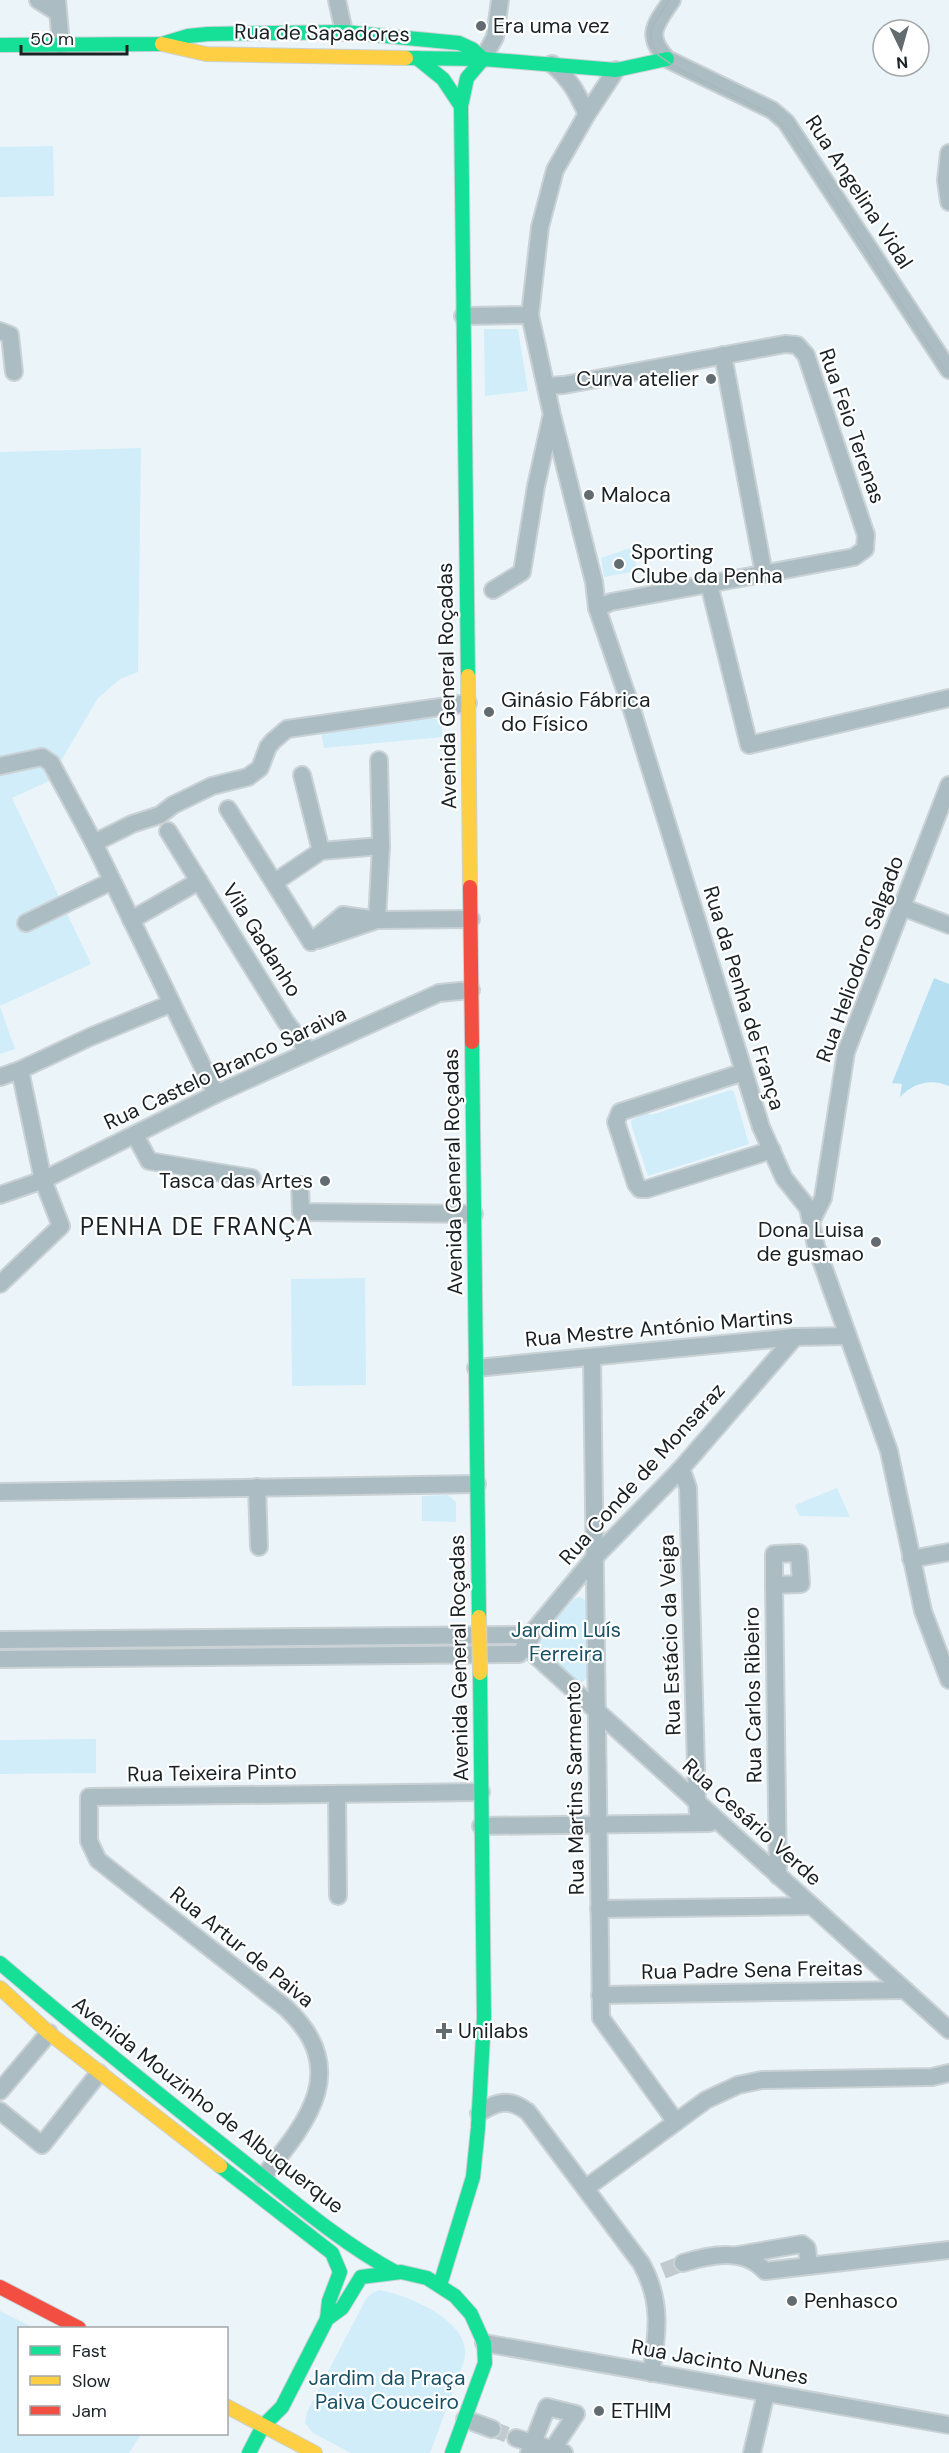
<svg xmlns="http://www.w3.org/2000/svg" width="949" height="2453" font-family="'DM Sans',sans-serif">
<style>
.green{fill:#d0edf9}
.forest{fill:#b6e0f1}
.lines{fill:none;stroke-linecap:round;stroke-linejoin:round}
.street-tunnel{stroke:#c1cbcf;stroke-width:16;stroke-dasharray:16 8;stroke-linecap:butt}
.street-casing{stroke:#cad2d6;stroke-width:20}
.fast-casing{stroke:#cad2d6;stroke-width:16}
.slow-casing{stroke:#cad2d6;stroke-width:16}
.jam-casing{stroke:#cad2d6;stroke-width:16}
.street{stroke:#abbdc3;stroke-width:16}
.fast{stroke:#16e098;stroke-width:14}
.slow{stroke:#ffcf43;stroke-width:14}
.jam{stroke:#f24e42;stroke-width:14}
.tram{stroke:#aab7bb;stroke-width:1.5}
.slow-bridge-casing{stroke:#cad2d6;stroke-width:16;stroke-linecap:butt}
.slow-bridge{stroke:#ffcf43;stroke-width:14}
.poi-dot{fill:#626b6f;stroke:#fff;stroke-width:2}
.labels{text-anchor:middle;stroke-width:4.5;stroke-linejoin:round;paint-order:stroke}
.poi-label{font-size:21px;fill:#192125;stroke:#fff;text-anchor:start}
.street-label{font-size:21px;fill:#192125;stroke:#fff}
.park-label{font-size:21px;fill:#195164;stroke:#fff}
.quarter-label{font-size:24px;letter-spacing:1.5px;fill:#192125;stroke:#fff}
</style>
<rect width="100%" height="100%" fill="#ebf5f9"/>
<g class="green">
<path d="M53 146 54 196 0 197V147Z"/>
<path d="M484 329H518L528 391 485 396Z"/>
<path d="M141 448 138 672 120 679 98 698 49 781 12 798 91 964 0 1006V452Z"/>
<path d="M633 547 637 571 604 577 601 558Z"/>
<path d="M430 718 442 720V737L324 748 321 732Z"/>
<path d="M0 1007 15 1049 0 1054Z"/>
<path d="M731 1090 734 1092 749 1144 648 1176 631 1124V1121L646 1112 651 1115Z"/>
<path d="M365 1278 366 1385 292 1386 291 1279Z"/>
<path d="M837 1488 850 1517 799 1516 795 1505Z"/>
<path d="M448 1495 456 1502V1522L422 1521V1496Z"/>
<path d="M580 1597 587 1601 588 1677 581 1683 575 1681 538 1644 539 1638 574 1599Z"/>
<path d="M96 1739V1773L0 1774V1740Z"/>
<path d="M379 2290C409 2295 475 2323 464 2361L430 2453H351L313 2433 305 2423 307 2412 366 2299 371 2294Z"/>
<path d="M0 2311 34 2328H20V2434H141L129 2453H0Z"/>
</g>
<path class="forest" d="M934 978 949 984V1086C931 1078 913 1083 900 1097L902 1084 892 1083Z"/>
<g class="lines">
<g class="street-tunnel">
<path d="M663 2271 683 2263"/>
<path d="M492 2429 516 2438"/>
</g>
<defs>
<g id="street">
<path d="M38 0 57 12"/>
<path d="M57 0 61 44"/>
<path d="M337 0 344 32"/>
<path d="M672 0C656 24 644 35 667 59L772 110 786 122 949 370"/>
<path d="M483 59 495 37 500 0"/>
<path d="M552 64C570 79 577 93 587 114"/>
<path d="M616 70 587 114 555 170 540 227 530 315 552 415 594 582 597 608 633 713 761 1127 784 1178 808 1208 816 1246 889 1451 923 1611 949 1680"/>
<path d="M949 153 946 180 949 202"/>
<path d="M463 316 530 315"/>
<path d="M0 331 10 335 14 372"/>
<path d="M723 355 764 574"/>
<path d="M547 386 564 385 785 344 797 345 806 355 866 535 865 549 854 557 611 602 597 608"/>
<path d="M709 584 749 745 949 698"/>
<path d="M493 590 522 572 536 486 551 418"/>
<path d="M0 766 42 757 51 763 94 843 216 1094"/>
<path d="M302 775 321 851"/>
<path d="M228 809 311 942"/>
<path d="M168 831 286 1022 309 1052"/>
<path d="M94 843 132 824 160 815 173 805 212 786 248 777 260 768 268 747 273 741 287 729 468 703"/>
<path d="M275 882 321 851 381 846"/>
<path d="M902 907 949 925"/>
<path d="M131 920 199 881"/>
<path d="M26 923 112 881"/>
<path d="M318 940 377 920 471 919"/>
<path d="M311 942 343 915 377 920 381 846 379 760"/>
<path d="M744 1072 620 1112 616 1122 636 1184 640 1189H647L772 1150"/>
<path d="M0 1077 20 1070 90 1037 170 1004"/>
<path d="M135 1135 149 1161 252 1178"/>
<path d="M300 1185 301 1212 474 1214"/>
<path d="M0 1195 43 1180 216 1094 439 993 471 990"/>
<path d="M811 1222 823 1198 846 1052 949 785"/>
<path d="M0 1284 61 1226 43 1180 20 1070"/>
<path d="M592 1357 601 2018 676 2122"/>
<path d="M476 1368 795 1337 847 1336"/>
<path d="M679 1471 684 1476 688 1488 697 1802 699 1823"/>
<path d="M257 1487 259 1547"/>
<path d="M0 1492 477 1484"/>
<path d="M911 1559 949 1552"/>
<path d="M774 1585 801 1584 799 1553 774 1554V1585L778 1876"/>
<path d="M0 1640 519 1635 523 1638 535 1655 949 2030"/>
<path d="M0 1659 519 1654 528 1644 536 1628 595 1557 679 1471 795 1337"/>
<path d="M337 1794 338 1896"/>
<path d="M481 1826 710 1823"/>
<path d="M599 1909 812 1906"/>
<path d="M600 1995 905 1990"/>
<path d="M0 2091 49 2033"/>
<path d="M0 2111 42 2145 99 2073"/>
<path d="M479 2113C497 2101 510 2098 528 2112L641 2263C662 2300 658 2333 651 2373"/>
<path d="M263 2177C307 2122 352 2070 286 2008L98 1860 89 1841V1797L481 1792"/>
<path d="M586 2188 706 2100 738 2085 762 2080 932 2077 949 2073"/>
<path d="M738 2255 802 2244 807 2248 809 2266"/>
<path d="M683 2263C709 2255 744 2247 765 2271L949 2250"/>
<path d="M484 2343 949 2425"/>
<path d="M465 2419 492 2429"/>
<path d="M516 2438 564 2453"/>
<path d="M529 2453 547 2407 576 2414 550 2453"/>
<path d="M752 2453 766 2393"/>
</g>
<g id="fast">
<path d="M0 45 162 44 188 36 208 34 344 32 459 43 472 49 483 59"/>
<path d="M406 58 483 59 616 70 667 59"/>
<path d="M417 58 443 79 461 106"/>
<path d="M468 676 461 106 467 78 483 59"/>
<path d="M472 1042 479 1617"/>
<path d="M0 1963C80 2031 162 2097 244 2162 293 2201 340 2242 395 2272"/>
<path d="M220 2166 332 2253 340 2272 329 2301 327 2319"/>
<path d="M440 2285 473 2177 478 2128 484 2018 480 1673"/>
<path d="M249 2453 263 2426 282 2407 327 2319 342 2308 361 2277 401 2272 427 2278 455 2296 471 2314 484 2343 485 2363 452 2453"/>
</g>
<g id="slow">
<path d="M162 44 206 54 406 58"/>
<path d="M468 676 470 887"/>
<path d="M0 1988 49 2033 220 2166"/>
<path d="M226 2406 315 2453"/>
</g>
<g id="jam">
<path d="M470 887 472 1042"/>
<path d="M0 2287 79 2328"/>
</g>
</defs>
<use href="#street" class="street-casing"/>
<use href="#fast" class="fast-casing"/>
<use href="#slow" class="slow-casing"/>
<use href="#jam" class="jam-casing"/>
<use href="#street" class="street"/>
<use href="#fast" class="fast"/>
<use href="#slow" class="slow"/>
<use href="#jam" class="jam"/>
<path class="tram" d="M669 0 651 29V43L658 55 675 67 771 114 792 135 949 377"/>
<defs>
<path id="slow-bridge" d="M479 1617 480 1673"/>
</defs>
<use href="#slow-bridge" class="slow-bridge-casing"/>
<use href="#slow-bridge" class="slow-bridge"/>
</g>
<g class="poi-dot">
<circle cx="481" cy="26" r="6"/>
<circle cx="711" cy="379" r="6"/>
<circle cx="589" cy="495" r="6"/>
<circle cx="619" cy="564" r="6"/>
<circle cx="489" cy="712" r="6"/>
<circle cx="325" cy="1181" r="6"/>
<circle cx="876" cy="1242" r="6"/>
<path d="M441 2022h6v6h6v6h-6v6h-6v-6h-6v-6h6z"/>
<circle cx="792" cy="2301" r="6"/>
<circle cx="599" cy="2411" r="6"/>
</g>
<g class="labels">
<g class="poi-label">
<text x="493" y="33">Era uma vez</text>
<text x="699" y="386" text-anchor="end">Curva atelier</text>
<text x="601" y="502">Maloca</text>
<text x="631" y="559">Sporting<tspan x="631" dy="24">Clube da Penha</tspan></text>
<text x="501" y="707">Ginásio Fábrica<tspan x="501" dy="24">do Físico</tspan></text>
<text x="313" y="1188" text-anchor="end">Tasca das Artes</text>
<text x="864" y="1237" text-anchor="end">Dona Luisa<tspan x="864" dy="24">de gusmao</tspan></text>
<text x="458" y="2038">Unilabs</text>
<text x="804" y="2308">Penhasco</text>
<text x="611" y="2418">ETHIM</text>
</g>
<g class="street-label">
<text transform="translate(322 33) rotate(1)" y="7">Rua de Sapadores</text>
<text transform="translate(859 192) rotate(57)" y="7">Rua Angelina Vidal</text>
<text transform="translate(852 426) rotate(71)" y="7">Rua Feio Terenas</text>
<text transform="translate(447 686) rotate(-91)" y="7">Avenida General Roçadas</text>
<text transform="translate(262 940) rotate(58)" y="7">Vila Gadanho</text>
<text transform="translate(860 959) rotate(-70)" y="7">Rua Heliodoro Salgado</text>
<text transform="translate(744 998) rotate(73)" y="7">Rua da Penha de França</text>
<text transform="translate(225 1068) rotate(-25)" y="7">Rua Castelo Branco Saraiva</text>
<text transform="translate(453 1172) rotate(-91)" y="7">Avenida General Roçadas</text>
<text transform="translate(659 1328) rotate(-5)" y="7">Rua Mestre António Martins</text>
<text transform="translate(642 1474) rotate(-48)" y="7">Rua Conde de Monsaraz</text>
<text transform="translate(670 1635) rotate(-92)" y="7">Rua Estácio da Veiga</text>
<text transform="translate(459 1658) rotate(-91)" y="7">Avenida General Roçadas</text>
<text transform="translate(753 1695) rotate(-91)" y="7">Rua Carlos Ribeiro</text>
<text transform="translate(212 1773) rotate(-1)" y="7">Rua Teixeira Pinto</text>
<text transform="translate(575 1788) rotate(-91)" y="7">Rua Martins Sarmento</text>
<text transform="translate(752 1822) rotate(42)" y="7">Rua Cesário Verde</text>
<text transform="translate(242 1947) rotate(39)" y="7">Rua Artur de Paiva</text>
<text transform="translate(752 1970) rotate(-1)" y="7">Rua Padre Sena Freitas</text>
<text transform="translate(208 2105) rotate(38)" y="7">Avenida Mouzinho de Albuquerque</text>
<text transform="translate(720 2362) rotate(10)" y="7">Rua Jacinto Nunes</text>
</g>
<g class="park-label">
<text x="566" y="1637">Jardim Luís<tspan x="566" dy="24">Ferreira</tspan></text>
<text x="387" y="2385">Jardim da Praça<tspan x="387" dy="24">Paiva Couceiro</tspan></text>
</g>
<g class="quarter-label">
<text x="197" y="1235">PENHA DE FRANÇA</text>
</g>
</g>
<rect x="18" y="2327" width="210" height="108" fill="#ffffff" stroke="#a3a6a8" stroke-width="1.5"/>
<rect x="30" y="2346" width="30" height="9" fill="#16e098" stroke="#a3a6a8" stroke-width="1.5"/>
<text x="72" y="2357" font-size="18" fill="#192125">Fast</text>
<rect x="30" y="2376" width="30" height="9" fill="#ffcf43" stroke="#a3a6a8" stroke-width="1.5"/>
<text x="72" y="2387" font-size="18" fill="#192125">Slow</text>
<rect x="30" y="2406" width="30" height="9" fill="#f24e42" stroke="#a3a6a8" stroke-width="1.5"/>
<text x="72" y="2417" font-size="18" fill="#192125">Jam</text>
<g transform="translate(901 48) rotate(175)"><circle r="28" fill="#ffffff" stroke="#a3a6a8" stroke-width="1.5"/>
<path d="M0-4.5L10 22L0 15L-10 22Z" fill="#626b6f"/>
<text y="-9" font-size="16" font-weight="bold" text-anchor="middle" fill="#192125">N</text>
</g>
<path d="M21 45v9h106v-9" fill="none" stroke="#192125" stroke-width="3"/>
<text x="30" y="45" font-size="18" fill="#192125" stroke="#ffffff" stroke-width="4.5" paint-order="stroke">50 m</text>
</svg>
